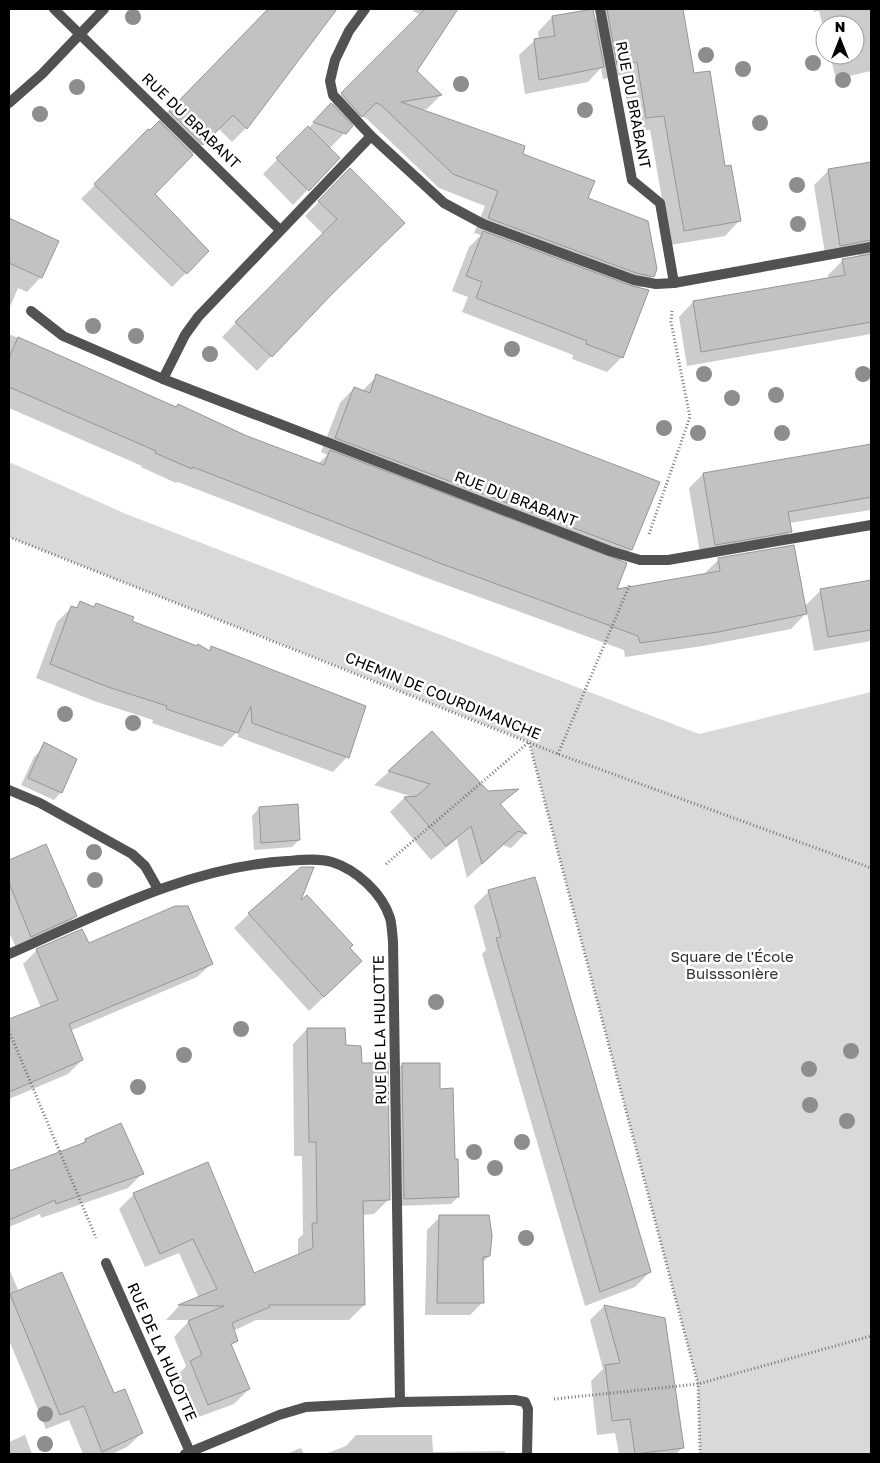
<svg xmlns="http://www.w3.org/2000/svg" width="880" height="1463" font-family="'Golos Text',sans-serif">
<style>
.green{fill:#d9d9d9}
.shadow{fill:#0003}
.building{fill:#c2c2c2;stroke:#969696}
.lines{fill:none;stroke-linecap:round;stroke-linejoin:round}
.path{stroke:#747474;stroke-width:3;stroke-dasharray:1 2.5;stroke-linecap:butt}
.lane{stroke:#525252;stroke-width:10}
.street{stroke:#525252;stroke-width:10}
.tree{fill:#8d8d8d}
.labels{text-anchor:middle;stroke-width:5;stroke-linejoin:round;paint-order:stroke}
.street-label{font-size:15px;fill:#000;stroke:#fff}
.park-label{font-size:15px;fill:#303030;stroke:#fff}
</style>
<rect width="100%" height="100%" fill="#fff"/>
<path class="green" d="M9 462 126 514 699 734 871 692V1454H700L698 1384 529 742 9 537Z"/>
<g class="shadow">
<path d="M271 9H334L246 128 232 142 218 128 153 194 208 251 172 287 81 199 237 42 255 31Z"/>
<path d="M410 9H456L416 71 441 95 427 109 421 110 521 154 586 199 653 276 639 289 622 357 607 372 572 359 573 355 462 312 468 297 452 291 469 247 481 235 474 233 485 206 439 188 367 119 361 116 329 149 338 158 293 205 263 174 420 15Z"/>
<path d="M607 9H681L693 75 724 168 739 221 725 236 670 245 650 130 632 132 622 75 603 79 601 68 588 82 525 94 519 55 534 41 539 40 538 32 552 17 594 21Z"/>
<path d="M813 9H871V71L836 79 830 55H855V25H825V33L819 11 814 12Z"/>
<path d="M871 163V334L687 366 679 317 693 302 829 279 828 275 843 260 860 257 858 255 826 260 814 185 829 170Z"/>
<path d="M350 170 327 297 257 371 222 337 323 234 305 216Z"/>
<path d="M13 222 41 277 27 292 18 288 9 309V225Z"/>
<path d="M9 334 175 408 318 464 327 455 321 452 340 403 354 388 362 391 377 376 658 482 631 550 619 562 615 590 704 574 718 560 804 607 821 590 871 581V641L814 651 807 612 791 629 703 646 625 657 624 650 427 578 178 482 176 483 141 467 142 466 9 408Z"/>
<path d="M871 445V510L789 523 791 531 776 546 701 559 689 488 703 474Z"/>
<path d="M80 603 92 608 96 604 131 622 208 651 212 648 347 757 333 772 238 737V731L222 747 152 723 153 720 94 701 36 678 57 622 71 608 75 609Z"/>
<path d="M432 733 487 792 516 790 499 806 525 834 511 848 503 845 467 878 457 839 431 860 390 812 404 798 413 797 374 785Z"/>
<path d="M42 749 61 792 54 800 21 785 34 757Z"/>
<path d="M259 808 299 840 292 847 254 850 252 816Z"/>
<path d="M46 845 76 916 61 930 17 950 9 932V861Z"/>
<path d="M489 891 650 1272 635 1287 585 1306 482 954 486 950 474 906Z"/>
<path d="M298 904 348 948 346 976 309 1011 234 928 249 914Z"/>
<path d="M88 945 212 963 197 977 70 1031 82 1060 68 1074 9 1099V1025L20 1021 41 1008 23 964 37 950Z"/>
<path d="M307 1029 345 1046 360 1064 389 1199 374 1214 362 1215 364 1305 349 1320H256L233 1331 236 1340 231 1346 249 1389 234 1404 193 1419 176 1377 186 1366 174 1337 188 1322 194 1320H166L179 1306 199 1298 179 1253 145 1267 119 1209 134 1194 253 1275 298 1256V1239L303 1234 302 1156H294L293 1044Z"/>
<path d="M402 1064 439 1090 454 1160 458 1197 451 1204 397 1206 395 1072Z"/>
<path d="M120 1125 142 1174 128 1188 41 1218 40 1214 9 1227V1173L80 1146 85 1140Z"/>
<path d="M440 1217 489 1256 482 1263 483 1302 470 1315H425L427 1230Z"/>
<path d="M9 1268 18 1290 14 1294 142 1433 127 1447 112 1454H83L69 1420 46 1429 9 1340Z"/>
<path d="M604 1306 663 1319 682 1448 676 1454H619L615 1433 597 1435 591 1381 603 1369 590 1320Z"/>
<path d="M25 1435 32 1454H9V1442Z"/>
<path d="M356 1435H432L433 1452 505 1451V1454H325L346 1446Z"/>
<path d="M301 1448 304 1454H286Z"/>
</g>
<g class="building">
<path d="M268 9H337L247 129 233 115 203 145 169 111Z"/>
<path d="M425 9H458L417 71 442 95 401 102 525 146 523 154 595 181 588 198 648 221 657 269 654 277 636 273 488 218 498 191 453 174 381 105 376 103 362 117 341 93Z"/>
<path d="M593 9 604 67 539 80 534 39 555 36 552 16Z"/>
<path d="M607 9H683L694 73 710 71 725 166 731 165 741 221 684 231 664 116 646 118 637 62 617 65Z"/>
<path d="M331 103 353 126 346 134 313 122Z"/>
<path d="M159 121 193 155 155 194 209 251 187 274 94 184 148 129 150 130Z"/>
<path d="M308 126 340 158 309 191 276 158Z"/>
<path d="M871 162V240L840 246 828 169Z"/>
<path d="M350 168 405 223 333 293 272 357 235 322 337 219 318 201Z"/>
<path d="M9 218 59 241 42 278 9 263Z"/>
<path d="M483 231 632 286 649 290 623 358 586 344 587 341 476 298 482 282 466 276Z"/>
<path d="M871 254V322L701 352 693 301 845 275 842 259Z"/>
<path d="M18 337 176 407 178 404 247 436 324 465 330 450 627 563 617 589 720 571 718 558 794 545 807 614 718 632 640 643 638 636 442 564 193 467 192 469 155 453 156 451 9 387V358Z"/>
<path d="M376 374 660 482 632 550 335 438 354 387 370 393Z"/>
<path d="M871 444V497L788 512 792 532 715 545 703 473Z"/>
<path d="M871 580V630L828 637 820 589Z"/>
<path d="M80 601 94 607 96 603 134 617 132 621 197 646 198 644 210 651 211 646 366 706 349 758 252 723 251 706 238 733 166 709 167 706 108 687 50 664 71 606 77 608Z"/>
<path d="M432 731 488 791 519 789 500 804 527 834 518 831 482 864 471 826 446 846 404 797 417 796 430 784 388 771Z"/>
<path d="M44 742 77 759 62 793 28 778Z"/>
<path d="M298 804 300 840 261 843 259 807Z"/>
<path d="M46 844 77 916 31 937 9 883V860Z"/>
<path d="M301 867H314L301 900 307 895 353 945 350 948 362 961 324 997 248 913Z"/>
<path d="M535 877 651 1272 600 1292 496 938 501 937 488 890Z"/>
<path d="M175 906H188L213 964 69 1024 83 1060 9 1092V1019L58 1000 36 949 82 929 89 943Z"/>
<path d="M307 1028H345L346 1045 361 1046 362 1063H388L390 1200 363 1201 365 1305H269L270 1307 232 1323 238 1341 231 1344 250 1389 208 1405 190 1361 202 1355 188 1321 224 1306 178 1305 217 1289 193 1239 160 1254 133 1193 208 1162 254 1273 313 1248 312 1223H317L316 1142H309Z"/>
<path d="M402 1063H440V1089L453 1088 455 1159H458L459 1197 404 1199Z"/>
<path d="M121 1123 144 1174 56 1204 55 1200 9 1220V1171L86 1142 85 1139Z"/>
<path d="M439 1215H489L492 1235 490 1256 483 1257 484 1303H437Z"/>
<path d="M62 1272 114 1393 125 1389 143 1433 102 1452 84 1406 60 1415 10 1294Z"/>
<path d="M604 1305 665 1318 684 1448 635 1454 630 1419 612 1421 605 1365 620 1363Z"/>
</g>
<g class="lines">
<g class="path">
<path d="M649 534 690 417 671 322 672 311"/>
<path d="M9 537 558 754 871 868"/>
<path d="M558 754 630 584"/>
<path d="M386 864 529 742 698 1384 700 1454"/>
<path d="M9 1031 96 1238"/>
<path d="M554 1399 698 1384 871 1336"/>
</g>
<g class="lane">
<path d="M600 9 632 180 660 203 674 283"/>
<path d="M31 311 63 336 163 379"/>
<path d="M9 790 40 803 132 854 145 866 158 889"/>
<path d="M106 1263 190 1452"/>
<path d="M400 1402 515 1400 525 1402 528 1409 527 1454"/>
</g>
<g class="street">
<path d="M54 9 280 230"/>
<path d="M365 9 349 31 335 60 330 81 333 95 371 136 444 203 483 224 634 280 656 284 674 283 871 247"/>
<path d="M9 103 42 74 104 9"/>
<path d="M371 136 198 317 185 335 163 379 610 551 640 560H668L871 525"/>
<path d="M9 954C98 915 188 867 287 861 301 860 318 858 332 862 357 870 382 893 390 918 392 925 392 933 393 941L400 1402 306 1407 279 1415 185 1454"/>
</g>
</g>
<g class="tree">
<circle cx="133" cy="17" r="8"/>
<circle cx="706" cy="55" r="8"/>
<circle cx="813" cy="63" r="8"/>
<circle cx="743" cy="69" r="8"/>
<circle cx="843" cy="80" r="8"/>
<circle cx="461" cy="84" r="8"/>
<circle cx="77" cy="87" r="8"/>
<circle cx="585" cy="110" r="8"/>
<circle cx="40" cy="114" r="8"/>
<circle cx="760" cy="123" r="8"/>
<circle cx="797" cy="185" r="8"/>
<circle cx="798" cy="224" r="8"/>
<circle cx="93" cy="326" r="8"/>
<circle cx="136" cy="336" r="8"/>
<circle cx="512" cy="349" r="8"/>
<circle cx="210" cy="354" r="8"/>
<circle cx="704" cy="374" r="8"/>
<circle cx="863" cy="374" r="8"/>
<circle cx="776" cy="395" r="8"/>
<circle cx="732" cy="398" r="8"/>
<circle cx="664" cy="428" r="8"/>
<circle cx="698" cy="433" r="8"/>
<circle cx="782" cy="433" r="8"/>
<circle cx="65" cy="714" r="8"/>
<circle cx="133" cy="723" r="8"/>
<circle cx="94" cy="852" r="8"/>
<circle cx="95" cy="880" r="8"/>
<circle cx="436" cy="1002" r="8"/>
<circle cx="241" cy="1029" r="8"/>
<circle cx="851" cy="1051" r="8"/>
<circle cx="184" cy="1055" r="8"/>
<circle cx="809" cy="1069" r="8"/>
<circle cx="138" cy="1087" r="8"/>
<circle cx="810" cy="1105" r="8"/>
<circle cx="847" cy="1121" r="8"/>
<circle cx="522" cy="1142" r="8"/>
<circle cx="474" cy="1152" r="8"/>
<circle cx="495" cy="1168" r="8"/>
<circle cx="526" cy="1238" r="8"/>
<circle cx="45" cy="1414" r="8"/>
<circle cx="45" cy="1444" r="8"/>
</g>
<g class="labels">
<g class="street-label">
<text transform="translate(633 105) rotate(79)" y="5">RUE DU BRABANT</text>
<text transform="translate(191 121) rotate(44)" y="5">RUE DU BRABANT</text>
<text transform="translate(516 499) rotate(21)" y="5">RUE DU BRABANT</text>
<text transform="translate(443 696) rotate(22)" y="5">CHEMIN DE COURDIMANCHE</text>
<text transform="translate(380 1030) rotate(-91)" y="5">RUE DE LA HULOTTE</text>
<text transform="translate(162 1352) rotate(66)" y="5">RUE DE LA HULOTTE</text>
</g>
<g class="park-label">
<text x="732" y="962">Square de l'École<tspan x="732" dy="17">Buisssonière</tspan></text>
</g>
</g>
<rect width="880" height="1463" fill="none" stroke="#000000" stroke-width="20"/>
<g transform="translate(840 40)"><circle r="24" fill="#ffffff" stroke="#999999"/>
<path d="M0-4L9 19L0 12L-9 19Z" fill="#000000"/>
<text y="-8" font-size="14" font-weight="bold" text-anchor="middle" fill="#000000">N</text>
</g>
</svg>
